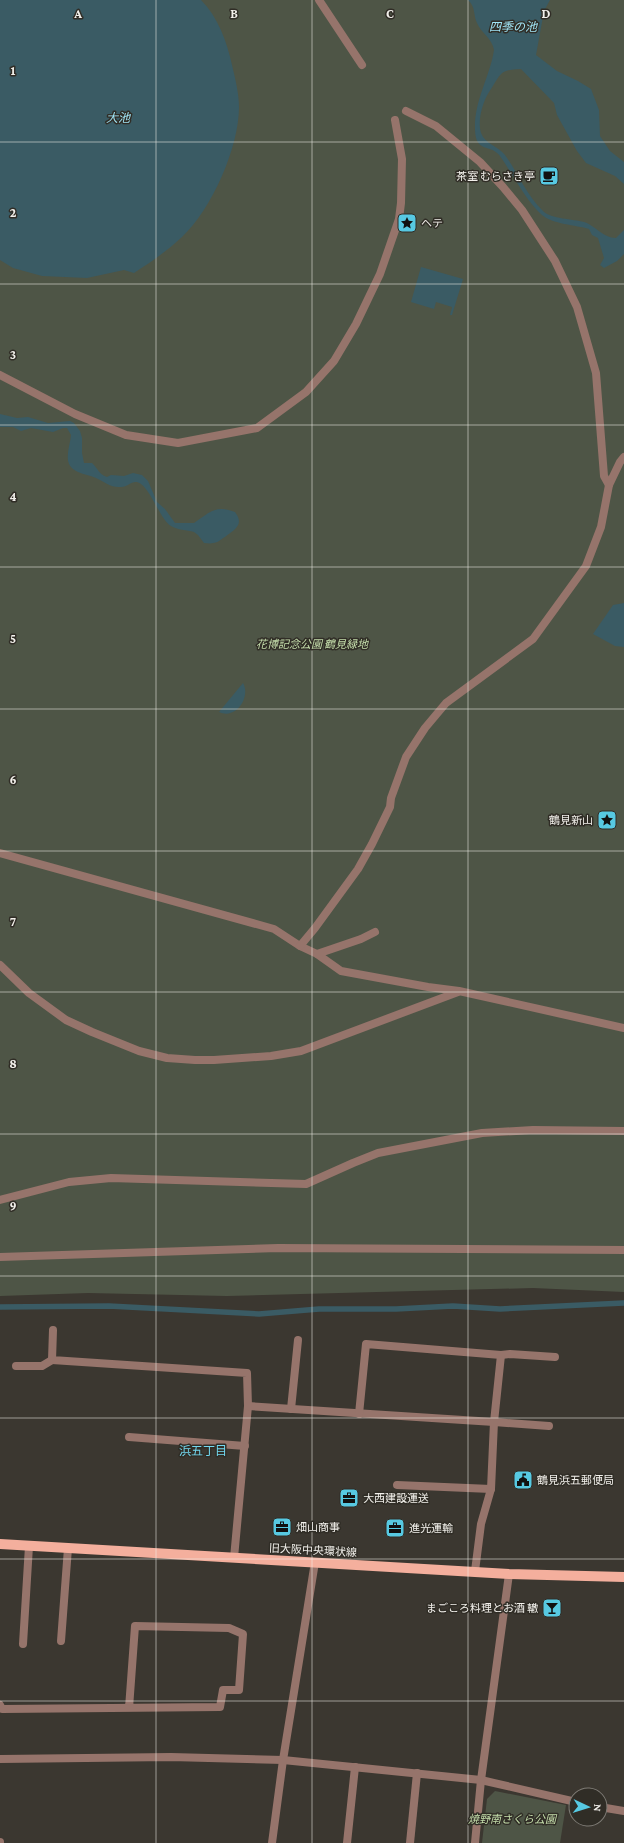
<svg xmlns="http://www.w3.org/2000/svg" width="624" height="1843" font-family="'Crimson Pro','Noto Sans JP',serif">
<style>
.green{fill:#4e5546}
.water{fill:#3a5b64}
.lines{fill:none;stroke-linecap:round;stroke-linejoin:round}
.stream{stroke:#3a5b64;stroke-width:5.5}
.lane{stroke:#96746b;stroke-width:8}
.street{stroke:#96746b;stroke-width:8}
.primary{stroke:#f4af9d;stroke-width:10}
.grid{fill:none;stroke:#f2f0eb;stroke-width:1;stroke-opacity:0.55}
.labels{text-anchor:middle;stroke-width:3;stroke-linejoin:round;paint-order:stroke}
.poi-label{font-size:11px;fill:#f2f0eb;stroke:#302d26;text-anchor:start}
.park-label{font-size:11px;font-style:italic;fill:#c4ddab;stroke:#302d26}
.street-label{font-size:11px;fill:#f2f0eb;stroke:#302d26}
.water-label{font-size:12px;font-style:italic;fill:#a1e5f6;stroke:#302d26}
.neighbourhood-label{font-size:12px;fill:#73d8f0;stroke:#302d26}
.grid-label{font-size:13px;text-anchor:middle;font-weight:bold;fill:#f2f0eb;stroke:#302d26;stroke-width:3;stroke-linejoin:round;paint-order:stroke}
</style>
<rect width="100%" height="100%" fill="#3b3730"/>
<g class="green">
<path d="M0 0H624V1292L533 1288 227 1296 88 1293 0 1296Z"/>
<path d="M495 1791 566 1805 560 1843H482L487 1799Z"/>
</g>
<g class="water">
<path d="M0 0H201C218 17 227 42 232 65 235 78 239 93 239 107 239 147 212 209 182 237 167 251 151 262 134 273L124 270 87 278 42 276 13 268 0 260Z"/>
<path d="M468 0H550L544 11 536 55 557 71 578 81 591 89 599 110 600 136 610 151 624 162V184L615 176 586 163 577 151 557 115 554 103 521 69C500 70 502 72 491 89 483 100 477 120 481 133 485 144 498 146 505 155 518 173 526 195 543 211 551 219 573 219 584 222 596 226 603 238 616 238L624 230V254L617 261 604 268 600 265 604 258 598 238 592 235 589 229C576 225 552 224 542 215 526 201 512 173 500 156 490 143 476 154 475 130 474 100 490 77 494 50 492 38 481 33 477 23 473 15 476 7 468 0Z"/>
<path d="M421 267 463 279 452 315H450L452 307 436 302 434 309 411 302Z"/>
<path d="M0 414 17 418 28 417 48 423 70 421 74 423 80 431 82 438V453L84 463H92C98 468 98 474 107 477L111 475 124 476 133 473 142 475 148 481 157 502 165 509 175 523H194C209 513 215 504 235 512 245 525 234 530 225 537 221 539 218 543 213 543 210 544 207 543 204 543L198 535 194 532C187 530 177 530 171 526 160 519 152 492 141 484 133 478 129 487 121 487 111 488 105 482 96 478 90 475 84 475 78 472 61 465 70 448 71 435L67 428H63L53 432 31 428 21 431 13 427H0Z"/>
<path d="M624 603V647L615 646 593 634 613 605Z"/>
<path d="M243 683C251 697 236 720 219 712Z"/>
</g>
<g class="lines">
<path class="stream" d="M0 1307 109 1306 259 1314 319 1309H396L453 1306 500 1309 624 1303"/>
<g class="lane">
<path d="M501 1355 510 1354 555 1357"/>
<path d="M16 1366H42L52 1360"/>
<path d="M291 1409 298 1340"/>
<path d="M494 1422 549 1426"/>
<path d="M129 1437 245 1446"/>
<path d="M397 1485 491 1489"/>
<path d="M61 1641 68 1548"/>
<path d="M23 1644 29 1546"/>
</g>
<g class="street">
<path d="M319 0 362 65"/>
<path d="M0 375 75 414 126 435 178 443 257 428 306 392 334 361 356 324 380 274 399 219 401 203 402 159 395 120"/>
<path d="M609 485 620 462 624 457"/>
<path d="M0 853 274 929 300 946 317 954 341 971 428 987 459 991 624 1028"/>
<path d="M300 946 315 928 358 869 372 844 390 807 391 798 406 757 425 728 446 703 533 639 586 566 601 527 609 485 604 476 596 373 577 307 555 261 522 210 503 187 480 162 436 126 406 111"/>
<path d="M317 954 361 939 375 932"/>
<path d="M0 965 29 993 66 1020 92 1032 139 1051 167 1058 195 1060H214L271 1056 301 1051 458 992"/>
<path d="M0 1200 69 1182 111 1178 306 1184 353 1163 378 1153 482 1133 533 1130 624 1131"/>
<path d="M0 1257 278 1248 624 1250"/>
<path d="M53 1330 52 1360 247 1373 248 1406 234 1558"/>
<path d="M248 1406 494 1422"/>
<path d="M359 1414 366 1344 501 1355 494 1422 491 1489 481 1524 475 1571"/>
<path d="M0 1705 2 1709 220 1707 223 1690H239L243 1634 229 1628 135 1626 129 1708"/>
<path d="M0 1759 171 1757 283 1760 481 1780 576 1802"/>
<path d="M600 1807 624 1811"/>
<path d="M0 1842V1843"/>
<path d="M272 1843 283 1760 315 1562"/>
<path d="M347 1843 355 1767"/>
<path d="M410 1843 417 1773"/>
<path d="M475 1843 481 1780 509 1574"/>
</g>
<path class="primary" d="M0 1544 509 1574 624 1577"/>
</g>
<path class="grid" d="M156 0V1843M312 0V1843M468 0V1843M0 142H624M0 284H624M0 425H624M0 567H624M0 709H624M0 851H624M0 992H624M0 1134H624M0 1276H624M0 1418H624M0 1559H624M0 1701H624"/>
<defs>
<symbol id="cafe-square" viewBox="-11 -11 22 22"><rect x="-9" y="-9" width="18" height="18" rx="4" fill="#57c9e2" stroke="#302d26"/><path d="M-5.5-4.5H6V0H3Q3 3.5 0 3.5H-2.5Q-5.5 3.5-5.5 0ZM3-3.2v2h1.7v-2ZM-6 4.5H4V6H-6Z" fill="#111"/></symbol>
<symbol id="sight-square" viewBox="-11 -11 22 22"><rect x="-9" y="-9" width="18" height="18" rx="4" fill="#57c9e2" stroke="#302d26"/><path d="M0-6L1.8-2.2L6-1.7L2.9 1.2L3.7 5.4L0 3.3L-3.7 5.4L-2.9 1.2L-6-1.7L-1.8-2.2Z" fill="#111"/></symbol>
<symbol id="civic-square" viewBox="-11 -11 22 22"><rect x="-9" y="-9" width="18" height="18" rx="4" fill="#57c9e2" stroke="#302d26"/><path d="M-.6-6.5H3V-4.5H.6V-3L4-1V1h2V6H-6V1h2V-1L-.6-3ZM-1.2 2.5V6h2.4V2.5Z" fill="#111"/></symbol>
<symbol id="office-square" viewBox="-11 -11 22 22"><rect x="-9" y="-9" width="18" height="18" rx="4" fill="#57c9e2" stroke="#302d26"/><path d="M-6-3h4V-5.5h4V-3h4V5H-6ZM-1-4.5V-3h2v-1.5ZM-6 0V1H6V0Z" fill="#111"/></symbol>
<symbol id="bar-square" viewBox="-11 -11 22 22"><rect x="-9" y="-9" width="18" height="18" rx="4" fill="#57c9e2" stroke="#302d26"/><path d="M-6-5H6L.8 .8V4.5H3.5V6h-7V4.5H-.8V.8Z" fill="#111"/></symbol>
</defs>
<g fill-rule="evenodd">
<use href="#cafe-square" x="538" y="165" width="22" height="22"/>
<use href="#sight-square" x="396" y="212" width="22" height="22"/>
<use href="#sight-square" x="596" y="809" width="22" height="22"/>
<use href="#civic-square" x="512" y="1469" width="22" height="22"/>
<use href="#office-square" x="338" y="1487" width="22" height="22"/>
<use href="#office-square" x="271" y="1516" width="22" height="22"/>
<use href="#office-square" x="384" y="1517" width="22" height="22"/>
<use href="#bar-square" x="541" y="1597" width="22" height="22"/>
</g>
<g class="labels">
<g class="poi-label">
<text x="535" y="180" text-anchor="end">茶室 むらさき亭</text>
<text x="421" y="227">ヘテ</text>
<text x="593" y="824" text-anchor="end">鶴見新山</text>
<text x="537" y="1484">鶴見浜五郵便局</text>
<text x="363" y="1502">大西建設運送</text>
<text x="296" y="1531">畑山商事</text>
<text x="409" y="1532">進光運輸</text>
<text x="538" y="1612" text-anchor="end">まごころ料理とお酒 轍</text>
</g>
<g class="park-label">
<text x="312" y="648">花博記念公園 鶴見緑地</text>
<text x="512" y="1823">焼野南さくら公園</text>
</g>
<g class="street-label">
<text transform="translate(313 1550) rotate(3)" y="4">旧大阪中央環状線</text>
</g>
<g class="water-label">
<text x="513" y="31">四季の池</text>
<text x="118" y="122">大池</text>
</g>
<g class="neighbourhood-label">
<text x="203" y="1455">浜五丁目</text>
</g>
</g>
<g class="grid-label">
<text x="78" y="18">A</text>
<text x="234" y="18">B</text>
<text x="390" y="18">C</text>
<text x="546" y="18">D</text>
<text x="13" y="75">1</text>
<text x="13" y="217">2</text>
<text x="13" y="359">3</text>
<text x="13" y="501">4</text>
<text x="13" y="643">5</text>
<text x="13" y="784">6</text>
<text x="13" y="926">7</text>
<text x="13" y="1068">8</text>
<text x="13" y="1210">9</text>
</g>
<g transform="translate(588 1807) rotate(94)"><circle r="19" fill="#302d26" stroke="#7e7b75"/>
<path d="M0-3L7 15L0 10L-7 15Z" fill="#57c9e2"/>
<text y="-6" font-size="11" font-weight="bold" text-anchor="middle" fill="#f2f0eb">N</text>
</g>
</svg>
